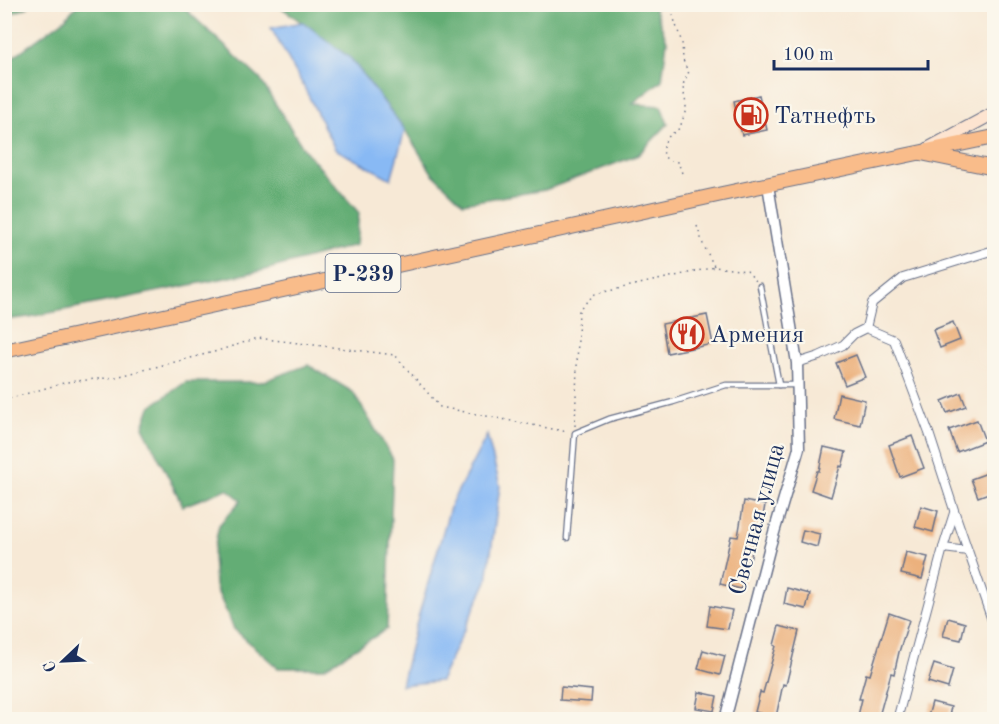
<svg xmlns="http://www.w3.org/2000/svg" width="999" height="724" font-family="'Old Standard TT',serif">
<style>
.forest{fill:#63ad75;stroke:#3f6e6a;stroke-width:1.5}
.water{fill:#88b9f4;stroke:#5274a9;stroke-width:1.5}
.building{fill:#ecb17d}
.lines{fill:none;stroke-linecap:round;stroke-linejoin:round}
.service-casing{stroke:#687088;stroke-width:7}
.minor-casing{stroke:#687088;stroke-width:10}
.tertiary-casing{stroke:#687088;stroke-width:13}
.secondary-casing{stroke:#687088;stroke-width:14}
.primary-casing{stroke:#687088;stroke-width:16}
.trunk-casing{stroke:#687088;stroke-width:16}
.path{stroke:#687088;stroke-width:1.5;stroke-dasharray:1.5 4.5;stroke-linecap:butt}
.service{stroke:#fff;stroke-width:4.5}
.minor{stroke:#fff;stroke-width:8}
.tertiary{stroke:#fff;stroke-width:10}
.secondary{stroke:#fde4d0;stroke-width:12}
.primary{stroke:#f9bc8a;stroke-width:14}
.trunk{stroke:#f9bc8a;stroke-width:14}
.labels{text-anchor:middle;stroke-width:4.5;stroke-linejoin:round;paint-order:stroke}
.shield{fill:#fbf7ec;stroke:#5e6b89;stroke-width:1.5}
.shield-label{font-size:22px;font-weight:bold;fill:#1b2f5e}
.poi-label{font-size:24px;fill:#1b2f5e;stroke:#fbf7ec;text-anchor:start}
.street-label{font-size:24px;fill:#1b2f5e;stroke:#fbf7ec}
</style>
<rect width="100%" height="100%" fill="#fbf7ec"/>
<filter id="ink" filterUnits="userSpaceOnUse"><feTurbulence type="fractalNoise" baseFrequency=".0167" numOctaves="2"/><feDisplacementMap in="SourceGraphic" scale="12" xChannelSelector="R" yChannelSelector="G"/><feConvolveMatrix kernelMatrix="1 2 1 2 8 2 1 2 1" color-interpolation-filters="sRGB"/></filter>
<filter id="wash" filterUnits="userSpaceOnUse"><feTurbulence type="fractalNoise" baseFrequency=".008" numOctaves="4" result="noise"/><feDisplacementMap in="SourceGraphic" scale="24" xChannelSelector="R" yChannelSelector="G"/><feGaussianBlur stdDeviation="1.35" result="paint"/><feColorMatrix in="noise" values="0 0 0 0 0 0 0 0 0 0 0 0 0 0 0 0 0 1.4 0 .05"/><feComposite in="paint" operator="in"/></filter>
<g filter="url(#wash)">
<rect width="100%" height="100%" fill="#f7e9d6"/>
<g class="forest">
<path d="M78 4 181 5 260 79 303 148 359 213 356 245 261 271 29 317 5 320V63L65 19Z"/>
<path d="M4 5H25L28 7 13 13 5 12Z"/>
<path d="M278 5H653L667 41 662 80 632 104 661 106 668 124 638 155 545 190 463 203 432 173 405 130 351 59Z"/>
<path d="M308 365 353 392 393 459 387 629 324 668H278L234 629 215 586 213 554 219 525 241 500 227 489 183 506 143 427 150 407 186 382H261Z"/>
</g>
<g class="water">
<path d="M303 22 351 59 405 130 391 179 335 149 304 87 271 28Z"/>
<path d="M487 435 500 486 487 581 440 681 401 685 415 628 451 504Z"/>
</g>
<g id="blocks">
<g class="building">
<path d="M759 95 767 130 742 135 734 101Z"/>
<path d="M707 315 713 344 667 353 662 324Z"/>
<path d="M953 322 960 340 940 348 933 330Z"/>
<path d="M856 355 865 377 845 385 836 363Z"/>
<path d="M961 393 966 406 947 413 942 401Z"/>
<path d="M839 394 865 400 860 425 834 419Z"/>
<path d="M977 420 985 441 957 452 949 430Z"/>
<path d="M912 436 924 468 900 477 889 445Z"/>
<path d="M824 447 846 452 842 467 840 466 831 497 811 490 817 471H819Z"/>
<path d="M990 472 994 483V491L978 497 971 479Z"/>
<path d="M744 501 765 505 761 528 757 527 750 561 748 560 741 589 720 584 731 536 738 537Z"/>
<path d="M921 506 938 511 933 532 915 527Z"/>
<path d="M803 530 820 534 817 547 800 542Z"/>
<path d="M906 552 928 557 922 579 901 574Z"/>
<path d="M787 588 810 594 806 609 784 604Z"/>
<path d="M710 606 732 610 728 629 707 626Z"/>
<path d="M889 613 909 620 899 652 894 674 891 673 878 720H857L862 699H859L866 674 870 675Z"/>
<path d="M948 618 965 623 961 640 943 636Z"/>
<path d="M779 626 799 631 786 685 783 684 776 717 755 712 760 692 763 693 776 646 774 645Z"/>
<path d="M703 650 725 656 720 675 698 669Z"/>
<path d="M934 664 953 670 948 688 928 682Z"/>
<path d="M561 687 592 690 591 702 560 700Z"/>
<path d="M699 692 717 696 714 711 696 708Z"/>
<path d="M932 702 951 707 948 720H927Z"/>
</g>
</g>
</g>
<g filter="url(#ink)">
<use href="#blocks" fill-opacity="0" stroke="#687088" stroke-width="1.5"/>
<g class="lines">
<defs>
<g id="service">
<path d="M760 286 779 385"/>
<path d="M567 538 575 433 609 419 673 402 726 385H798"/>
</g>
<g id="minor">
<path d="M866 328 894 340 929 433 955 513 994 626"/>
<path d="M797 363 819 356 843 345 854 334 866 328 872 303 903 278 994 250"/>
<path d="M943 548 968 551"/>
<path d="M897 720 943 548 954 513"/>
</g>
<path id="tertiary" d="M725 720 770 546 799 448 797 363 768 185"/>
<path id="secondary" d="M929 148 994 113"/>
<path id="primary" d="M921 153 994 168"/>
<path id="trunk" d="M4 351 722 194 994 137"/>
</defs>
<use href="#service" class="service-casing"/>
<use href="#minor" class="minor-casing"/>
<use href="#tertiary" class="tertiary-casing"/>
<use href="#secondary" class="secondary-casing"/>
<use href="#primary" class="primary-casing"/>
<use href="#trunk" class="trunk-casing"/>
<g class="path">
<path d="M667 4 672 13 682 43 683 60 689 74C678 86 686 93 686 108 685 114 682 121 680 128 667 137 662 140 664 157L671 161 678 162 683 176"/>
<path d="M697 226 703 244 714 266"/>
<path d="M4 400 67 382 116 377 214 352 258 338 395 355 440 407 568 432"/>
<path d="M575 426 579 309 595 294 715 267 747 271 756 281"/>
</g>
<use href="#service" class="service"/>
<use href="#minor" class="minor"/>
<use href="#tertiary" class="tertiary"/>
<use href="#secondary" class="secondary"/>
<use href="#primary" class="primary"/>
<use href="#trunk" class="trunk"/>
</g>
</g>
<defs>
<symbol id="fuel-ring" viewBox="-11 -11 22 22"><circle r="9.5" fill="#fbf7ec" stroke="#c8321e" stroke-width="1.5"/><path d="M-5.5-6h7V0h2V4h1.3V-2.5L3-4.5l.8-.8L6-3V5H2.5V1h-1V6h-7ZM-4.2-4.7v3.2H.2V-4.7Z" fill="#c8321e"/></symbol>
<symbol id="restaurant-ring" viewBox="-11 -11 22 22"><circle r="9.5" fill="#fbf7ec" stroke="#c8321e" stroke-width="1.5"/><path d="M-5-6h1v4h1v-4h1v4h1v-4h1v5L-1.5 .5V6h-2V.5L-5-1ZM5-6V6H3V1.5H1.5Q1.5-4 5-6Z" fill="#c8321e"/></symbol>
</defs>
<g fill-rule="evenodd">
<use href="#fuel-ring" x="732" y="96" width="38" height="38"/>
<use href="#restaurant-ring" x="668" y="315" width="38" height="38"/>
</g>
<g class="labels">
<rect class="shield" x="325.5" y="254" width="75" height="38" rx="4.5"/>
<g class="shield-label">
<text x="363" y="281">Р-239</text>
</g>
<g class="poi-label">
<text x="774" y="123">Татнефть</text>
<text x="710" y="342">Армения</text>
</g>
<g class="street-label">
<text transform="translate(756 519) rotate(-75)" y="8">Свечная улица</text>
</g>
</g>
<rect width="999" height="724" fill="none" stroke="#fbf7ec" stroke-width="24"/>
<g transform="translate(63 661) rotate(247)" stroke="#fbf7ec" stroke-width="4.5" paint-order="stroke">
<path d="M0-4.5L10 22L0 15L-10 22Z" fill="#1b2f5e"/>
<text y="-9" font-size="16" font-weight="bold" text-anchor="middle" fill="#1b2f5e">С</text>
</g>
<path d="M774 60v9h154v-9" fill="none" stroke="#1b2f5e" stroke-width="3"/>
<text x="783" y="60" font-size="18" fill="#1b2f5e" stroke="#fbf7ec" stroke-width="4.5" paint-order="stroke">100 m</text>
</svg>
